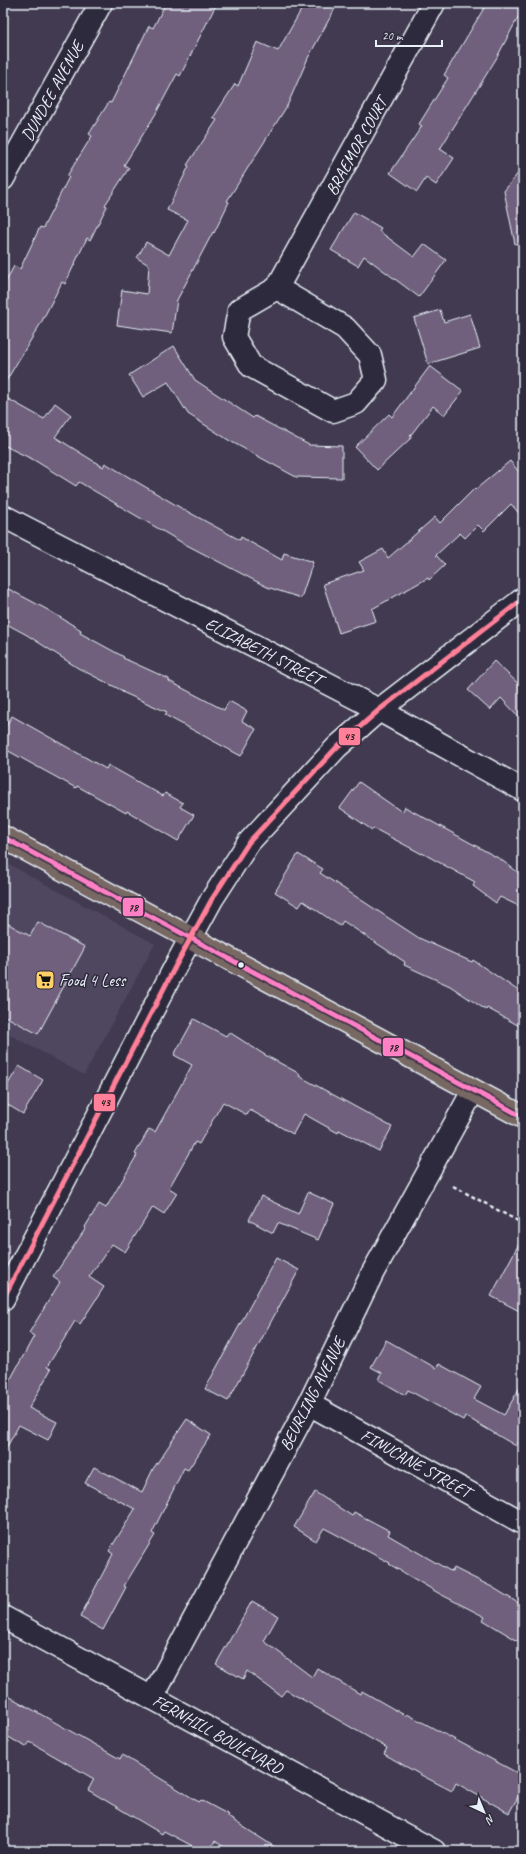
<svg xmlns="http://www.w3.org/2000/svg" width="526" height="1854" font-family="Caveat,sans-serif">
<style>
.built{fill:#50465e}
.building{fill:#70617d;stroke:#e8f1f8}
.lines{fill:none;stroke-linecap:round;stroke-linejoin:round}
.minor-casing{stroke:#e8f1f8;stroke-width:25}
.major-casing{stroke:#e8f1f8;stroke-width:25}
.path{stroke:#e8f1f8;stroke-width:2.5;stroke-dasharray:4 3;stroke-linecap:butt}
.minor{stroke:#2f2a3d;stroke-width:22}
.major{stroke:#776864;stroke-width:22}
.bus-1-casing{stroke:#2f2a3d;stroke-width:8}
.bus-2-casing{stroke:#2f2a3d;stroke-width:8}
.bus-1{stroke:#ff80c5;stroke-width:5}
.bus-2{stroke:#ff8098;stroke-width:5}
.bus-dot{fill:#e8f1f8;stroke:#2f2a3d;stroke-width:1.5}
.labels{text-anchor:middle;stroke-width:3;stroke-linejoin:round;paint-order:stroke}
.street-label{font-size:17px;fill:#e8f1f8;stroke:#2f2a3d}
.poi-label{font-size:17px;fill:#e8f1f8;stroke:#2f2a3d;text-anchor:start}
.line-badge{stroke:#2f2a3d;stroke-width:1.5}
.pale-badge-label{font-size:11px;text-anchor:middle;font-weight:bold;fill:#111}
</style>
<rect width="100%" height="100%" fill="#423a50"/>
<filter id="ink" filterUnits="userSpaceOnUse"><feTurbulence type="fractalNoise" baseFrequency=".025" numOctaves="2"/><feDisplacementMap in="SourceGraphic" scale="8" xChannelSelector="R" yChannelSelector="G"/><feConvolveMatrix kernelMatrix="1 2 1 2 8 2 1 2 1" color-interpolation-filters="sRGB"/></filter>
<g filter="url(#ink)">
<path class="built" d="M3 861 155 944 84 1075 3 1031Z"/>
<g class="building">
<path d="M166 3H217L180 76 177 74 155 115 124 165 129 168 105 205 107 206 90 240 87 238 65 284 62 282 41 323 3 386V287L14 266 20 269 40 227 43 228 69 177 67 176 92 136 89 134 109 102 111 103 149 26 153 28Z"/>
<path d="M305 3H338L308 58 287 106 227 201 229 202 214 233 213 232 177 300 172 333 117 325 122 290 147 294 149 265 137 258 146 242 169 255 188 220 167 210 189 166 187 165 217 120 213 118 235 84 238 86 257 42 278 51Z"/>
<path d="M487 3H514L523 8 496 59 440 149 454 158 436 185 426 178 417 192 390 173 422 126 419 124 448 78 444 75Z"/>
<path d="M523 167V243L515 244 504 191Z"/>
<path d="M354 212 381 228 379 231 414 257 424 244 446 260 419 297 364 256 358 266 331 250Z"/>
<path d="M440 310 444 322 470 314 480 348 428 364 414 318Z"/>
<path d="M174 346 195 380 253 418 255 416 309 445 342 446V478L296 477 230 441 188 414 168 382 143 397 129 375Z"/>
<path d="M430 366 463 391 444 415 433 406 410 436 412 437 377 470 355 447 389 414 392 417Z"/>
<path d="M3 396 44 419 55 403 71 415 55 437 103 467 105 463 181 508 240 540 241 537 282 560 284 553 313 562 301 598 267 587 181 542 79 482 76 486 34 460 3 445Z"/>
<path d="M510 461 523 477V518L511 504 484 531 478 525 465 538 460 533 436 555 445 565 429 580 428 578 372 609 376 621 339 633 323 584 364 570 359 562 383 549 388 558 435 517 440 523 475 488 476 489Z"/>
<path d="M3 586 48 610 81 630 80 633 124 657 123 658 169 679V681L224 710 229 701 247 711 242 721 256 729 241 756 165 715 167 712 122 692 123 691 78 668 27 635 3 622Z"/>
<path d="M494 661 523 688V721L501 698 490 710 468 690Z"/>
<path d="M12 716 106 769 108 765 163 796 165 793 183 803 180 807 194 815 178 841 127 811 126 813 77 786 76 788 3 748V731Z"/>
<path d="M359 782 402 812 405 807 500 859 523 876V908L500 897 496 903 473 886 475 882 422 853V854L373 828 372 830 340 808Z"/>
<path d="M298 854 323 869 320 873 419 938 472 962 473 960 523 994V1028L487 1008 486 1010 450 986 404 965 405 962 343 921 340 926 303 901 299 907 275 892Z"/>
<path d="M3 921 30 936 38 922 85 947 38 1034 3 1015Z"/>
<path d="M194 1019 226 1036 229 1032 265 1055 300 1074 299 1076 392 1127 379 1151 339 1130 338 1133 304 1114 293 1134 250 1110 247 1115 223 1102 199 1144 195 1142 169 1188 177 1193 164 1214 153 1207 125 1252 112 1244 89 1277 104 1287 80 1324 75 1321 47 1367 51 1369 29 1408 57 1422 48 1440 19 1425 3 1454V1393L34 1336 29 1333 60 1282 53 1277 86 1228 85 1227 99 1204 106 1208 137 1155 135 1154 149 1129 155 1132 192 1065 174 1055Z"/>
<path d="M19 1066 43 1080 23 1114 3 1102V1092Z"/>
<path d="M308 1192 334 1204 318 1240 278 1223 273 1233 249 1220 261 1196 298 1214Z"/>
<path d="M523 1236V1313L491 1296Z"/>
<path d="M276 1258 299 1270 228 1401 205 1389Z"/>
<path d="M386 1340 436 1368 439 1364 481 1387 474 1399 504 1415 523 1382V1434L516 1446 465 1416 463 1420 408 1390 405 1395 379 1380 382 1373 371 1367Z"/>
<path d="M187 1419 211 1435 188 1470 184 1468 152 1533 155 1535 124 1586 126 1587 103 1630 80 1617 113 1554 109 1551 135 1509 85 1483 94 1467 142 1492 153 1469Z"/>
<path d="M315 1492 352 1516 354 1512 390 1531 388 1535 452 1572 454 1568 492 1587 523 1606V1644L483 1620 485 1617 440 1594 389 1564 390 1563 324 1528 316 1541 294 1527Z"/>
<path d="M252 1601 278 1616 264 1641 312 1677 317 1668 360 1694 362 1691 406 1716 407 1714 523 1776V1788L509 1813 456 1783 452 1791 421 1775 384 1754 387 1748 286 1690 281 1696 247 1671 243 1679 216 1664Z"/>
<path d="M3 1693 120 1759 122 1755 199 1802 201 1800 229 1815 228 1817 281 1851H230L215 1841 209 1851H202L164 1831 162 1834 88 1790 94 1779 30 1742 26 1747 3 1734Z"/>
</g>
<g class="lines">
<defs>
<g id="minor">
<path d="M3 179 101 3"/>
<path d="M277 288 345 328 370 355 376 380 356 403 333 411 251 366 234 337 239 310 277 288 434 3"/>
<path d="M3 516 379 710 523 790"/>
<path d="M3 1299 176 965 212 899 249 842 337 747 379 710 523 599"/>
<path d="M309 1404 523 1523"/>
<path d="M3 1617 434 1851"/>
<path d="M152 1698 309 1404 373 1272 473 1091"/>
</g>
<path id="major" d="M3 837 523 1117"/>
</defs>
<use href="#minor" class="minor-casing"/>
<use href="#major" class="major-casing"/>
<path class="path" d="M453 1186 518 1221"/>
<use href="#minor" class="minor"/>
<use href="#major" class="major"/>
<defs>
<path id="bus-1" d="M3 837 523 1117"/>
<path id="bus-2" d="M3 1299 176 965 212 899 249 842 337 747 379 710 523 599"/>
</defs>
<use href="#bus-1" class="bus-1-casing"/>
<use href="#bus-2" class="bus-2-casing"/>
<use href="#bus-1" class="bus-1"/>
<use href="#bus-2" class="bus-2"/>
</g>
</g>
<defs>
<symbol id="supermarket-square" viewBox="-11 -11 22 22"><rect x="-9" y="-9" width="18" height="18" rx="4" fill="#ffd166" stroke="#2f2a3d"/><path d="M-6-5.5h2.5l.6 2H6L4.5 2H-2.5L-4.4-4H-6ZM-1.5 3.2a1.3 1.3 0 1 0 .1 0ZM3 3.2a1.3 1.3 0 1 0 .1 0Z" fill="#111"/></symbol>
</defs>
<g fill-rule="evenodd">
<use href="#supermarket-square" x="34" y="969" width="22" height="22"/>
</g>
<circle class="bus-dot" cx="241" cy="965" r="3.5"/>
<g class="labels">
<g class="street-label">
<text transform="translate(52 91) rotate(-61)" y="6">DUNDEE AVENUE</text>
<text transform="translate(356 146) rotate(-61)" y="6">BRAEMOR COURT</text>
<text transform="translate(264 651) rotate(27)" y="6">ELIZABETH STREET</text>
<text transform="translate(312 1394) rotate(-63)" y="6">BEURLING AVENUE</text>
<text transform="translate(416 1463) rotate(29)" y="6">FINUCANE STREET</text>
<text transform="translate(218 1734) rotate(29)" y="6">FERNHILL BOULEVARD</text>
</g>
<g class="poi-label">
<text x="59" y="986">Food 4 Less</text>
</g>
</g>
<g class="line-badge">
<rect x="338" y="727" width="23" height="19" rx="4" fill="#ff8098"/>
<rect x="122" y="897" width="22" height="20" rx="4" fill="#ff80c5"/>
<rect x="382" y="1037" width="22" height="20" rx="4" fill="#ff80c5"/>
<rect x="93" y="1093" width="23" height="19" rx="4" fill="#ff8098"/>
</g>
<g class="pale-badge-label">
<text x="349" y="740">43</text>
<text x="133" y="911">78</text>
<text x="393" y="1051">78</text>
<text x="105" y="1106">43</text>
</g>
<rect width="526" height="1854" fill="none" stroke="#2f2a3d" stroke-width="16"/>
<rect x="8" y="8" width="510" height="1838" fill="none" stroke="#e8f1f8" stroke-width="1.5" filter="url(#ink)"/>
<g transform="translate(484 1812) rotate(136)" stroke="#2f2a3d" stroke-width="3" paint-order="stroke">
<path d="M0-3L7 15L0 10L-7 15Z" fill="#e8f1f8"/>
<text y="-6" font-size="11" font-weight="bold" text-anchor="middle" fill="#e8f1f8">N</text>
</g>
<path d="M376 40v6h66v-6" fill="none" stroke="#e8f1f8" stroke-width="2"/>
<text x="382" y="40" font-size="12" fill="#e8f1f8" stroke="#2f2a3d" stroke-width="3" paint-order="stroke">20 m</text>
</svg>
